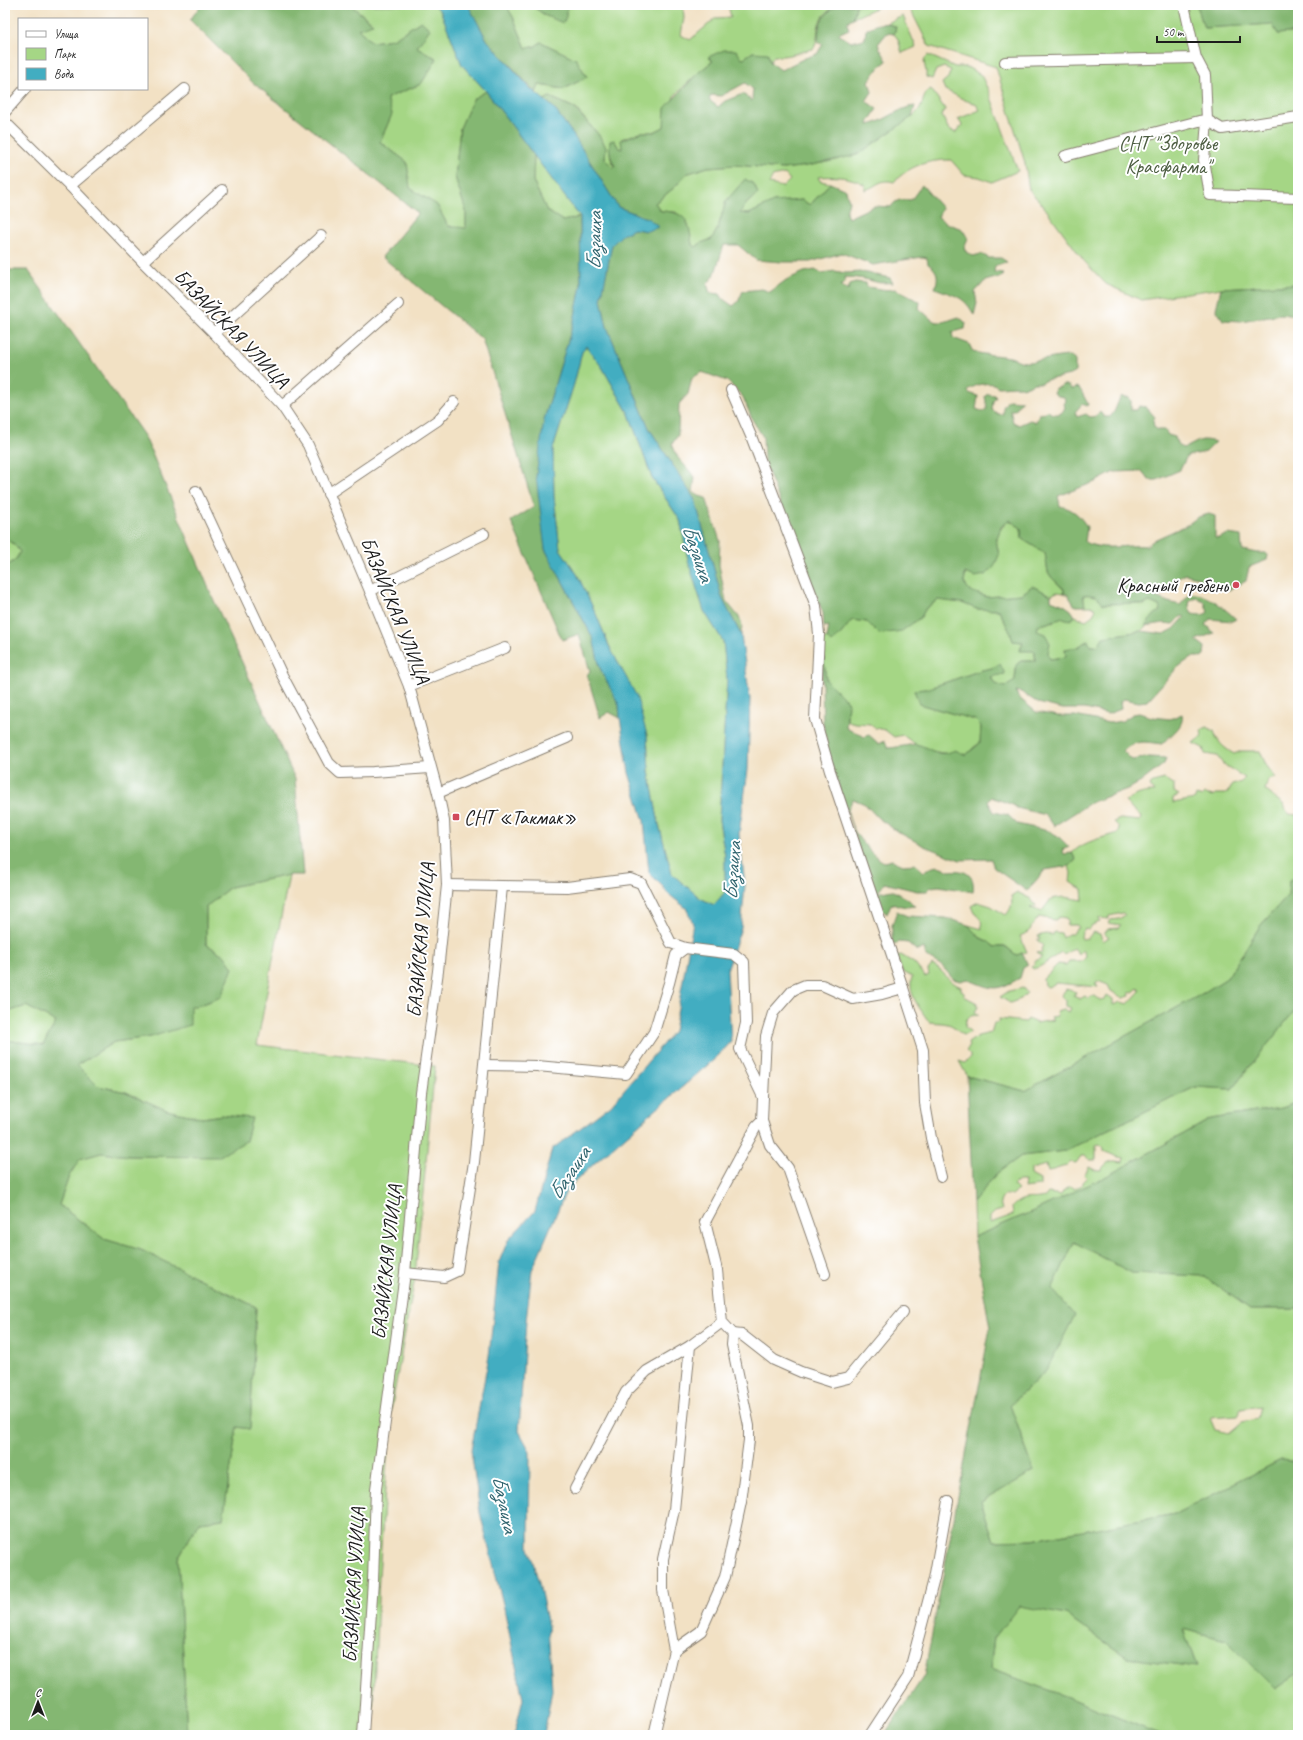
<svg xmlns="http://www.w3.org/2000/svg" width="1303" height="1740" font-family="Caveat,sans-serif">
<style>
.green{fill:#a5d685;stroke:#607950;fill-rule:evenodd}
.forest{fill:#84b772;stroke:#506a47;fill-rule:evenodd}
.water{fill:#42adc1;stroke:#2f646e;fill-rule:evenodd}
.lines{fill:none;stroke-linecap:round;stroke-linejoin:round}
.street-casing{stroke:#877e70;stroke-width:12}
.street{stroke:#fff;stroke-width:10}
.poi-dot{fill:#d1495b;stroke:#fff;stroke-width:1.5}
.labels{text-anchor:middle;stroke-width:4;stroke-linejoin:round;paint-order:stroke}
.park-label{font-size:20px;fill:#4c5d41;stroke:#fff}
.street-label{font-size:20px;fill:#1c1c1c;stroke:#fff}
.poi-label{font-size:20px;fill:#1c1c1c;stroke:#fff;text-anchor:end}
.water-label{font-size:21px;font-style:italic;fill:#2f646e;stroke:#fff}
</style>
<rect width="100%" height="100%" fill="#fff"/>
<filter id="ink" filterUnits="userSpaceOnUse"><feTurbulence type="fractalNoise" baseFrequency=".025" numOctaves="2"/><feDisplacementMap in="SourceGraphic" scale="8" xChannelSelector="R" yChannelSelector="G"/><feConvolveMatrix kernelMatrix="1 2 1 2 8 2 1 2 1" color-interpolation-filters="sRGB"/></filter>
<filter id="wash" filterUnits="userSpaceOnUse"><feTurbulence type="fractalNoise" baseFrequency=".012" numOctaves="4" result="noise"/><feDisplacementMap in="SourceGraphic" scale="16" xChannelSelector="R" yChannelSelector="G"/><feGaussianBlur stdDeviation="0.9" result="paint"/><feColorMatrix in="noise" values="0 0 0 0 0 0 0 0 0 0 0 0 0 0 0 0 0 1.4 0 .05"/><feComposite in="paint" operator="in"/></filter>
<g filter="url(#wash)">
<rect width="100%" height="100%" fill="#f2e1c4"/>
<g class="green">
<path d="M354 5H435L441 12 462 65 486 91 473 99 460 128 455 177 466 211V229L448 226 437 205 409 188 407 162 380 142 392 114 387 98 421 84 436 58 417 47 421 21 393 39 372 42 358 29 373 23 353 7Z"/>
<path d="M506 5H531L546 16 568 6 567 5H657L663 8C668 5 677 3 683 7L684 18 681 35 690 40 716 18 731 17 728 5H837C830 10 822 15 819 24 816 33 819 41 813 49 797 52 791 57 774 56L770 62 753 52 742 59 709 58 713 61 699 72 674 96 664 127 654 132H642L621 139 623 149 619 148 614 140C608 149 609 158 615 167L612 169 605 159 606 147 598 134 575 108 550 97 544 100 536 93 539 85 564 89 587 77 576 59 541 42 534 47 526 48 513 17Z"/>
<path d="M855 5H883L853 18 856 7Z"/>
<path d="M908 5H1197L1204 28 1273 24 1278 34 1298 32V284L1221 288 1141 300 1106 284 1084 261 1042 204 1029 190 1025 163 996 67 929 46Z"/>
<path d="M903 16 916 47 902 53 898 39 894 34 896 27 887 23Z"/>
<path d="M928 55 955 67H967L981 75 989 92 1018 171 992 182 979 177 964 175 951 160C929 160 910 165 894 182 880 178 878 186 865 190V185C851 176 834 176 818 177L820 181 830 183 810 205 802 200 774 202 749 214 739 213 747 203 758 194 726 201 718 228 712 239 701 243 696 247 692 245 690 234 676 212 661 211 655 203 675 187 686 174 708 167 735 165 783 169 807 166 837 160 912 117 920 109 926 92 931 89 945 109 942 116 949 130 956 133 962 125 958 119 980 110 975 103C965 102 955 94 945 90L942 83 948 78 951 70 944 67 936 70 932 79 926 77C927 71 924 66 924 60ZM785 174 790 180 783 187 769 184 772 177Z"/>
<path d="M534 155 580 217 563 221 547 211 533 181Z"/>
<path d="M586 346 602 367 629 414 652 478 680 520 689 564 704 611 723 641 727 679 719 820 725 856V893L714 905 700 898 672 874 659 825 649 771 647 735 596 614 577 574 560 549 554 497 553 449 574 384 582 352Z"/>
<path d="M1009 520 1021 528 1022 539 1045 553 1048 572 1052 578 1064 590V593L1057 592 1051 595 1032 586 1022 594 987 597 970 591 964 583 966 573 999 555C995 539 996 532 1009 520Z"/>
<path d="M5 539 14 544 20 552 16 559 10 564 5 562Z"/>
<path d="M1091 594 1100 599 1104 604 1135 603 1143 605 1150 602 1159 606 1161 611 1141 631 1104 637 1098 646H1090L1088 640 1078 647 1065 649 1066 657 1050 659 1037 631 1038 626 1063 618 1070 619 1075 616 1086 620 1093 615 1096 609 1091 606H1085L1083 595Z"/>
<path d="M938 600 962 603 977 609 999 610 1010 632 1013 641 1023 642 1020 650 1035 651V661H1021L1016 665 1015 682 1005 687 995 684 991 677 1000 664 992 668 982 670 926 689 915 690 919 704 975 720 981 726 980 743 974 747 966 755C940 753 924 753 903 735L894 737 885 730 875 728 870 724 856 723 847 721 848 702 826 680 822 640 827 638 831 642 840 635 852 620 867 622 879 634 921 617 926 608Z"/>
<path d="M1207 727 1214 731C1217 742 1224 748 1234 754L1241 751H1260L1266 765 1276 778 1268 780 1265 790 1284 805 1288 814 1298 815V876L1289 881 1288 895 1260 926 1227 978 1200 995 1025 1091 967 1076 959 1061 965 1063 970 1058V1055L966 1051 969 1047 968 1043 978 1036 991 1033 994 1023H999V1019L1026 1022 1028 1019 1036 1023 1053 1020 1051 1017 1057 1016 1056 1012 1064 1010 1069 1012 1071 1008 1066 1006V1000L1061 996 1066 989 1076 992 1075 995 1073 996 1080 999 1085 996 1089 999 1091 996H1095L1100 1000 1105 999 1107 995 1113 999V1005L1120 1002 1128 1004 1140 991 1138 988 1132 993 1129 992 1130 996 1123 998 1111 991 1108 985 1098 981 1095 983 1098 987 1056 983 1048 987 1044 985 1043 979 1058 964 1066 965 1069 961H1082L1086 957 1083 950 1079 954 1074 948 1064 955 1061 952C1054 957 1041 968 1033 969L1031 967 1035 965 1034 962 1042 957 1036 953 1043 952 1041 950 1043 945 1037 940 1040 939 1038 936 1045 934 1053 935 1054 932 1061 933 1063 938 1068 934H1073L1075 930 1079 928 1077 925H1066L1068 921 1066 918 1059 917 1055 920 1039 917 1032 926 1029 932 1020 936 1027 952 1017 955C1007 950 1008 942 995 947 986 939 974 937 968 925L982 929 981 919 974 913 971 906 978 902 991 906 1006 915C1011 909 1013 904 1011 896L1017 892 1031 899 1036 906 1030 908 1042 911 1051 899 1064 897 1083 900 1082 889 1070 882 1071 873 1069 866 1076 860 1072 853C1084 841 1102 838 1118 833L1119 827 1114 822 1120 819 1140 821 1141 817 1125 802C1133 795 1144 792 1154 792L1150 786 1153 782 1164 779 1174 784V792L1179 795 1173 798V803L1195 799 1196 795 1202 797 1205 794 1213 796 1215 794H1226L1233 785 1241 782 1245 778 1223 764 1217 756 1205 754 1203 748 1193 743 1202 736 1201 730ZM1123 913 1125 915 1119 919 1110 920 1108 923 1121 925 1118 928 1108 929 1104 934 1109 937 1103 941 1100 934 1093 932 1088 938 1082 939 1081 937 1082 932 1085 929 1089 930 1092 925 1100 922 1099 918 1108 919 1109 916Z"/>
<path d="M289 875 257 1045 435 1066 415 1277 390 1416 379 1576 372 1735H187L178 1558 199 1522 223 1519 237 1427 250 1429 256 1307 141 1250 104 1239 59 1205 69 1176 79 1159 101 1153 130 1156H167L222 1115 202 1118 166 1110 126 1092 98 1086 77 1065 114 1042 151 1037 190 1006 225 956 206 944V907L230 887Z"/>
<path d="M901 955 914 963 925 977 929 975 928 970 932 965C944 970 948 982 961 987V990L964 993V996L977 1003 978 1007 975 1012 979 1015 970 1016 966 1020 965 1027 971 1032 964 1035C959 1033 958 1031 954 1027 948 1022 936 1023 929 1022 920 1008 907 994 912 977L903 972 896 956Z"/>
<path d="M1023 988 1027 993 1021 999 1010 1003 1000 997 1009 991Z"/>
<path d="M26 1006 56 1022 43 1045 5 1040V1013Z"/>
<path d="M1295 1010H1298V1102L1281 1108 1211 1119 1105 1177 1038 1209 974 1237 973 1203 996 1174 1021 1156 1065 1151 1195 1087 1232 1089ZM1099 1144 1103 1148V1151L1118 1157 1124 1158 1123 1162C1112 1160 1108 1160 1101 1170H1095L1089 1167 1084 1175 1087 1177 1082 1182V1185L1074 1189 1070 1186 1064 1190 1061 1195 1048 1193 1045 1197C1031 1201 1024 1194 1012 1207L1013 1215 990 1223V1217L995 1212 1002 1210 1000 1202 1004 1195H1012L1018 1190 1013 1185 1018 1181H1025L1024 1188 1040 1186V1180L1031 1175V1169L1046 1165 1048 1171C1056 1170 1060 1167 1067 1166L1071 1162 1076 1163 1081 1156H1085L1090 1160H1096V1145Z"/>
<path d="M1074 1242 1132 1273 1204 1276 1250 1309H1298V1462L1281 1460 1175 1514 1033 1540 994 1541 981 1502 1034 1471 1010 1405 1046 1371 1052 1289ZM1260 1406 1257 1419 1242 1422 1229 1433 1215 1430 1210 1418 1237 1416 1241 1409Z"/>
<path d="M1019 1605 1066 1615 1128 1658 1197 1667 1183 1629 1226 1640 1275 1689 1298 1673V1735H1161L1070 1698 990 1669 994 1638Z"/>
</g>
<g class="forest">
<path d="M201 5H354L353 7 373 24 358 29 372 42 393 39 421 21 430 29 417 47 437 59 421 84 387 98 392 114 380 142 407 162 410 188 437 205 448 226 466 228V211L455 177 460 128 473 99 486 91 534 155 533 181 547 211 563 221 580 217 581 286 574 321 544 420 545 549 593 638 600 668 619 705 620 718 609 712 600 718 587 675 590 671 579 634 562 640 511 521 534 507 482 339 382 257 418 213 252 82 190 20Z"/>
<path d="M468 5H506L513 17 526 48 534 47 541 42 576 59 587 77 564 89 539 85 536 93 487 40Z"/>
<path d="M531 5H567L566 17 563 23 546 16Z"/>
<path d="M837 5H855L856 7 853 18 849 20 847 24 849 29 838 34 851 42 865 39 866 30C877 23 884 21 896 27L894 34 887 33 878 44C880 51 885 55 887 61L879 67 869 81 872 92 866 101 877 109 869 121 868 125C885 122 899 107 915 106L912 117 857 155 807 166 783 169 735 165 708 167 686 174 675 187 655 203 661 211C687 212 689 221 692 245L696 247 701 243 712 239 718 228 726 201 745 179 754 184 758 194 747 203 740 213 749 214 773 202 802 200 810 205 830 183 846 190 849 201 846 213 848 218 874 206 891 207C896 199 902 199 911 200L922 185 942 208 938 217 946 223 962 229 968 238 965 246 966 252 973 256 981 254 989 258H1001L1007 262 995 266 994 272 1002 273 1003 276 985 281 975 292 977 303 974 315C964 295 954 296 935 288 939 277 938 270 928 264L927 258 922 257 873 265 842 253 810 262H782L756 260 738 245H724L714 276 707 284 710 293 720 294 723 299 733 306 738 302 743 291 762 289 770 292 786 280 804 272 815 270 822 273 835 271 845 273 862 272 890 278 893 283C887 282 881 284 876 282 866 279 855 277 844 277L845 281 841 286 848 290 850 284 855 282 866 283 867 287C877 288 886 291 895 289L920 302 919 309C924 312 926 315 931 319 938 326 951 319 959 317L966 323 965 329 952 332 953 338 969 344 973 352C986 355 997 355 1010 357 1015 358 1020 362 1025 362 1040 362 1056 356 1071 356L1075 361V372L1070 375 1046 380 1041 383H1034L1023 388 1017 386 998 387C992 380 974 385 968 390L969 393 978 396 976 409 984 412 987 408 985 396 988 394 994 395 996 397 993 401 992 410 998 414H1003V407L1008 400 1022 401 1015 410H1010L1013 422 1019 425 1030 420 1036 422 1039 414 1045 413 1048 410 1050 413C1058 415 1062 415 1065 407L1064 404 1066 401 1064 397 1058 396 1054 393 1055 388 1060 387 1062 385H1067L1072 389 1077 387 1080 389 1088 404 1087 406 1082 404 1075 412 1077 417 1086 414 1090 417 1096 416 1100 412 1104 417H1110C1117 410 1116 403 1122 396L1124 398 1128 397 1131 401V410H1137L1139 406 1146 407 1155 417 1153 420 1154 427 1158 430H1165L1168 435 1175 437C1180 458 1191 442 1203 440 1207 440 1212 441 1216 442L1206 452 1187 456 1180 470 1157 480H1149L1142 471 1114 472 1095 482 1058 496 1060 506C1074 509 1080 516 1087 527L1085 542C1104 552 1126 544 1146 546L1156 539 1187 525 1198 517 1209 514 1215 516V538H1219L1228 534 1241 536 1242 550 1258 553H1265L1268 555 1267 560 1249 567 1246 581 1229 590 1206 584 1197 577 1185 574C1173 581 1168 590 1155 591L1156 597 1168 602 1180 605 1190 594C1207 592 1224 608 1236 619L1232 621 1210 619 1205 625 1210 628V630L1214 633 1196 640 1205 647 1204 655 1201 657H1192L1177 668 1147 701 1139 702 1124 699 1120 702 1121 709 1108 714 1085 709H1063L1038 703 1021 692 1016 691 1018 697 1036 712 1058 716H1075L1109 723 1122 721 1133 714 1139 713 1152 717 1170 719 1182 714C1185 727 1170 735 1162 744 1145 742 1136 739 1123 751L1132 760 1149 757 1166 758 1164 764 1141 782 1130 788 1090 803 1054 826 1046 815 1017 808 1013 805 991 797 988 802 994 812 1008 815 1017 824 1049 831 1058 836 1069 847 1062 850 1064 854 1072 853 1076 860 1069 866 1045 870 1027 891 994 868 991 859 960 860 924 846 898 832 878 818 865 804 853 799C852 802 848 807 848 811 848 828 870 855 884 862L892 860 903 865 915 864 924 872C935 865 938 864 949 871 964 869 976 874 973 892L939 886 931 887 927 891H917L884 883 882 887 877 893 892 890 908 899 915 906 907 907 891 904 887 914 878 906 829 757 823 723 821 643 822 640 826 680 848 702 846 728C852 732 859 732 864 737L869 735 879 744 885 741 888 748C894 748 914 744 916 744 933 748 936 759 955 750L966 755 980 743 981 726 975 720 919 704 914 690 926 689 982 670 992 668 1000 664 1005 674 991 677 995 684 1005 687 1015 681 1016 665 1021 661H1035V651H1020L1023 642 1013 641 1010 632 999 610 977 609 962 603 938 600 926 608 921 617 902 631 879 634 867 622 852 620 840 635 831 643 827 638 829 626 824 627 823 613 764 461 763 437 752 419 743 397 727 381 702 372 692 378 688 394 679 404 678 435 672 444 678 458 695 477 693 492 699 496 706 498 720 541 719 565 726 601 739 617 742 626 741 635 722 598 695 500 649 428 607 327 601 300 612 245 622 235 634 229 647 231 649 219 618 207 572 133 553 107 544 100 550 97 574 108 598 134 606 147 605 159 613 168 615 166C610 158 609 150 610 141L614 140 619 148 622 149 621 140 642 132H654L664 127 665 108 699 72 713 61 708 57 724 50H736L742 59 753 52 768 53 770 62 781 70 805 58 817 54 823 44 818 43C818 22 821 17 837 5ZM745 83 753 89 752 101 743 94 725 101 718 107 709 100 711 95 721 96ZM1009 520 1021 528 1022 539 1045 553 1048 572 1052 578 1064 589V593L1068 595 1075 606H1085L1083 595C1092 594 1099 596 1103 604L1135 603 1143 605 1150 602 1159 606 1161 611 1155 614 1145 626 1164 623 1173 624 1182 616 1185 617 1174 629 1164 634 1141 631 1103 637 1098 646H1090L1088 640 1078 647 1065 649 1066 657 1050 659 1048 653 1050 643 1045 634 1037 631 1038 626 1063 618 1070 620 1075 616 1071 610 1064 605 1051 600V595L1032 586 1022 594 987 597 970 591 964 583 965 573 975 577 986 575 994 567 999 555 996 541 1001 527ZM1197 598 1204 601 1208 612C1203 616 1199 615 1192 614L1189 607 1190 600Z"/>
<path d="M1197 5H1298V32L1278 34 1272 24 1204 28Z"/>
<path d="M5 270H28L145 437 212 596 295 779 303 875H289L230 887 206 907V944L225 956 233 968 221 997 197 1006H190V1025L151 1037 114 1042 77 1065 98 1086 126 1092 166 1110 202 1118 222 1115 252 1118 246 1141 218 1157 130 1156 101 1153 80 1159 69 1176 59 1205 104 1239 141 1250 256 1307 250 1429 237 1427 223 1519 199 1522 178 1558 187 1735H5V1040L43 1045 56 1022 26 1006 5 1013V562L10 564 16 559 20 552 14 544 5 539Z"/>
<path d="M1298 284V316L1280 314 1241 321 1223 320 1216 309 1221 288Z"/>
<path d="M1298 876V1010H1295L1232 1089 1195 1087 1065 1151 1021 1156 996 1174 973 1203 967 1076 1025 1091 1200 995 1227 978 1260 926 1288 895 1289 881Z"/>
<path d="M897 911 907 916 946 918 968 925 980 938 988 941 994 947C1008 943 1007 950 1017 955L1022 953 1028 965 1023 968 1020 978C995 992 993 990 967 979L960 981 953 979 942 966 930 959 926 956 924 948 917 951 908 943 899 942 896 944 892 943V925Z"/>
<path d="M1298 1102V1309H1250L1204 1276 1132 1273 1074 1242 1052 1289 1075 1315 1046 1371 1010 1405 1034 1471 981 1502 994 1541 1033 1540 1175 1514 1281 1460 1298 1462V1673L1275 1689 1226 1640 1183 1629 1197 1667 1128 1658 1066 1615 1019 1606 994 1638 990 1669 1070 1698 1161 1735H884L924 1676 990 1328 974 1237 1038 1209 1105 1177 1211 1119 1281 1108Z"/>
</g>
<path class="water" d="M435 5H468L487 40 531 89 553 107 572 133 618 207 649 219 659 227 647 231 634 229 622 235 612 245 601 300 607 327 649 428 695 500 722 598 741 635 750 699 748 770 739 834 745 885 741 928 727 970 731 1042 717 1057 597 1161 567 1189 532 1270 526 1321 519 1431 530 1451 529 1548 539 1583 548 1626 552 1690 544 1735H514L523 1699 504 1608 480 1513 471 1450 489 1356 499 1262 508 1240 535 1211 552 1149 611 1105 674 1031 693 923 686 908 667 893 663 887 649 873 644 821 629 773 620 718 619 705 600 668 593 638 545 549 536 476 544 420 574 321 581 286 580 217 486 91 462 65 441 12ZM586 346 602 367 629 414 652 478 680 520 689 564 704 611 723 641 727 679 719 820 725 856V892L714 905 700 898 672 874 659 825 649 771 647 735 636 695 609 646 596 614 577 574 560 549 554 497 553 449 574 384 582 352Z"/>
</g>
<g filter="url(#ink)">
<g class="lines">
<defs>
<g id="street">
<path d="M1184 5 1196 58 1205 75 1207 120 1204 160 1210 195 1298 198"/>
<path d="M1005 62 1196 58"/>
<path d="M5 112 25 89"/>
<path d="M5 122 70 186 143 262 214 333 282 406 308 445 370 591 409 686 438 793 444 821 447 885 438 971 421 1093 405 1273 376 1489 373 1581 363 1735"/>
<path d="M1065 156 1199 121 1207 120 1222 129 1298 117"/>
<path d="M70 186 185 89"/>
<path d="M143 262 222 190"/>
<path d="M214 333 321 236"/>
<path d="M731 390 751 436 816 606 819 634 815 719 830 771 903 988 882 994 853 999 822 985H805L793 990 773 1013 766 1036 763 1097"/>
<path d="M282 406 398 304"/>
<path d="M196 491 282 675 329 763 340 773 373 772 430 768"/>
<path d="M328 494 438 420 454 402"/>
<path d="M370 591 484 534"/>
<path d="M409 686 505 648"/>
<path d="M438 793 567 738"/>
<path d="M447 885 567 887 630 879 641 883 671 943 685 948 676 955 669 983 654 1032 626 1074 537 1066 485 1065"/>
<path d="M685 948 734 954 744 962 746 1023 740 1049 763 1097 762 1121 770 1145 788 1168 825 1274"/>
<path d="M903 988 923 1050 925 1103 931 1138 941 1177"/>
<path d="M405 1273 444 1277 457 1271 474 1162 502 887"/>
<path d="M733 1334 742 1335 774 1360 801 1372 832 1382 848 1378 903 1312"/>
<path d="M575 1489 626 1392 647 1371 690 1346 722 1322"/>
<path d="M674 1650 663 1590V1559L674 1510 690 1346"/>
<path d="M656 1735 655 1731 674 1650 701 1631 725 1577 741 1502 749 1440V1426L732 1345 733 1334 722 1322 717 1270 705 1222 756 1127 762 1121"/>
<path d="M870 1735 908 1677 934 1579 948 1501"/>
</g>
</defs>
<use href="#street" class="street-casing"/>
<use href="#street" class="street"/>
</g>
</g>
<g class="poi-dot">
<circle cx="1236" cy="585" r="4"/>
<rect x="452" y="813" width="8" height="8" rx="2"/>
</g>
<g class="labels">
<g class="park-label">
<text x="1168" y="150">СНТ "Здоровье<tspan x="1168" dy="23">Красфарма"</tspan></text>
</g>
<g class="street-label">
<text transform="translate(232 328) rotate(46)" y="7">БАЗАЙСКАЯ УЛИЦА</text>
<text transform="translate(396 610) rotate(68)" y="7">БАЗАЙСКАЯ УЛИЦА</text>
<text transform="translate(420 940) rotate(-85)" y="7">БАЗАЙСКАЯ УЛИЦА</text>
<text transform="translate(386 1262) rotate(-84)" y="7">БАЗАЙСКАЯ УЛИЦА</text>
<text transform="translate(353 1585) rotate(-87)" y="7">БАЗАЙСКАЯ УЛИЦА</text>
</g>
<g class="poi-label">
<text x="1228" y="592">Красный гребень</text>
<text x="464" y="824" text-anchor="start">СНТ «Такмак»</text>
</g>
<g class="water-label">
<text transform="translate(594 241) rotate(-89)" y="7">Базаиха</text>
<text transform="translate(698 553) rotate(71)" y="7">Базаиха</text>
<text transform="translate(732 871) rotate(-86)" y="7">Базаиха</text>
<text transform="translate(569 1173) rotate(-56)" y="7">Базаиха</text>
<text transform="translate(505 1504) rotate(78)" y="7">Базаиха</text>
</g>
</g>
<rect width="1303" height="1740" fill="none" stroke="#fff" stroke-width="20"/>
<rect x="18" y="18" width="130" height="72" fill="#ffffff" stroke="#a4a4a4"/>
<rect x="26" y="31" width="20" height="6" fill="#ffffff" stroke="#a4a4a4"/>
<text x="54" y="38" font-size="12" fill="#1c1c1c">Улица</text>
<rect x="26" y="48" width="20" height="12" fill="#a5d685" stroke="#a4a4a4"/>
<text x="54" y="58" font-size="12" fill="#1c1c1c">Парк</text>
<rect x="26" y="68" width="20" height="12" fill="#42adc1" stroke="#a4a4a4"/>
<text x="54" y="78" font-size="12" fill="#1c1c1c">Вода</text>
<g transform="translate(38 1702)" stroke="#ffffff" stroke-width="3" paint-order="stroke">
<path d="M0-3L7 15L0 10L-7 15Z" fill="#1c1c1c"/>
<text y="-6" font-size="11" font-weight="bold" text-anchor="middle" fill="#1c1c1c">С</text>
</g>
<path d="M1157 36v6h83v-6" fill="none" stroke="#1c1c1c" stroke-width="2"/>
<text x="1163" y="36" font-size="12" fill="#1c1c1c" stroke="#ffffff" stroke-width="3" paint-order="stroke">50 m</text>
</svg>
